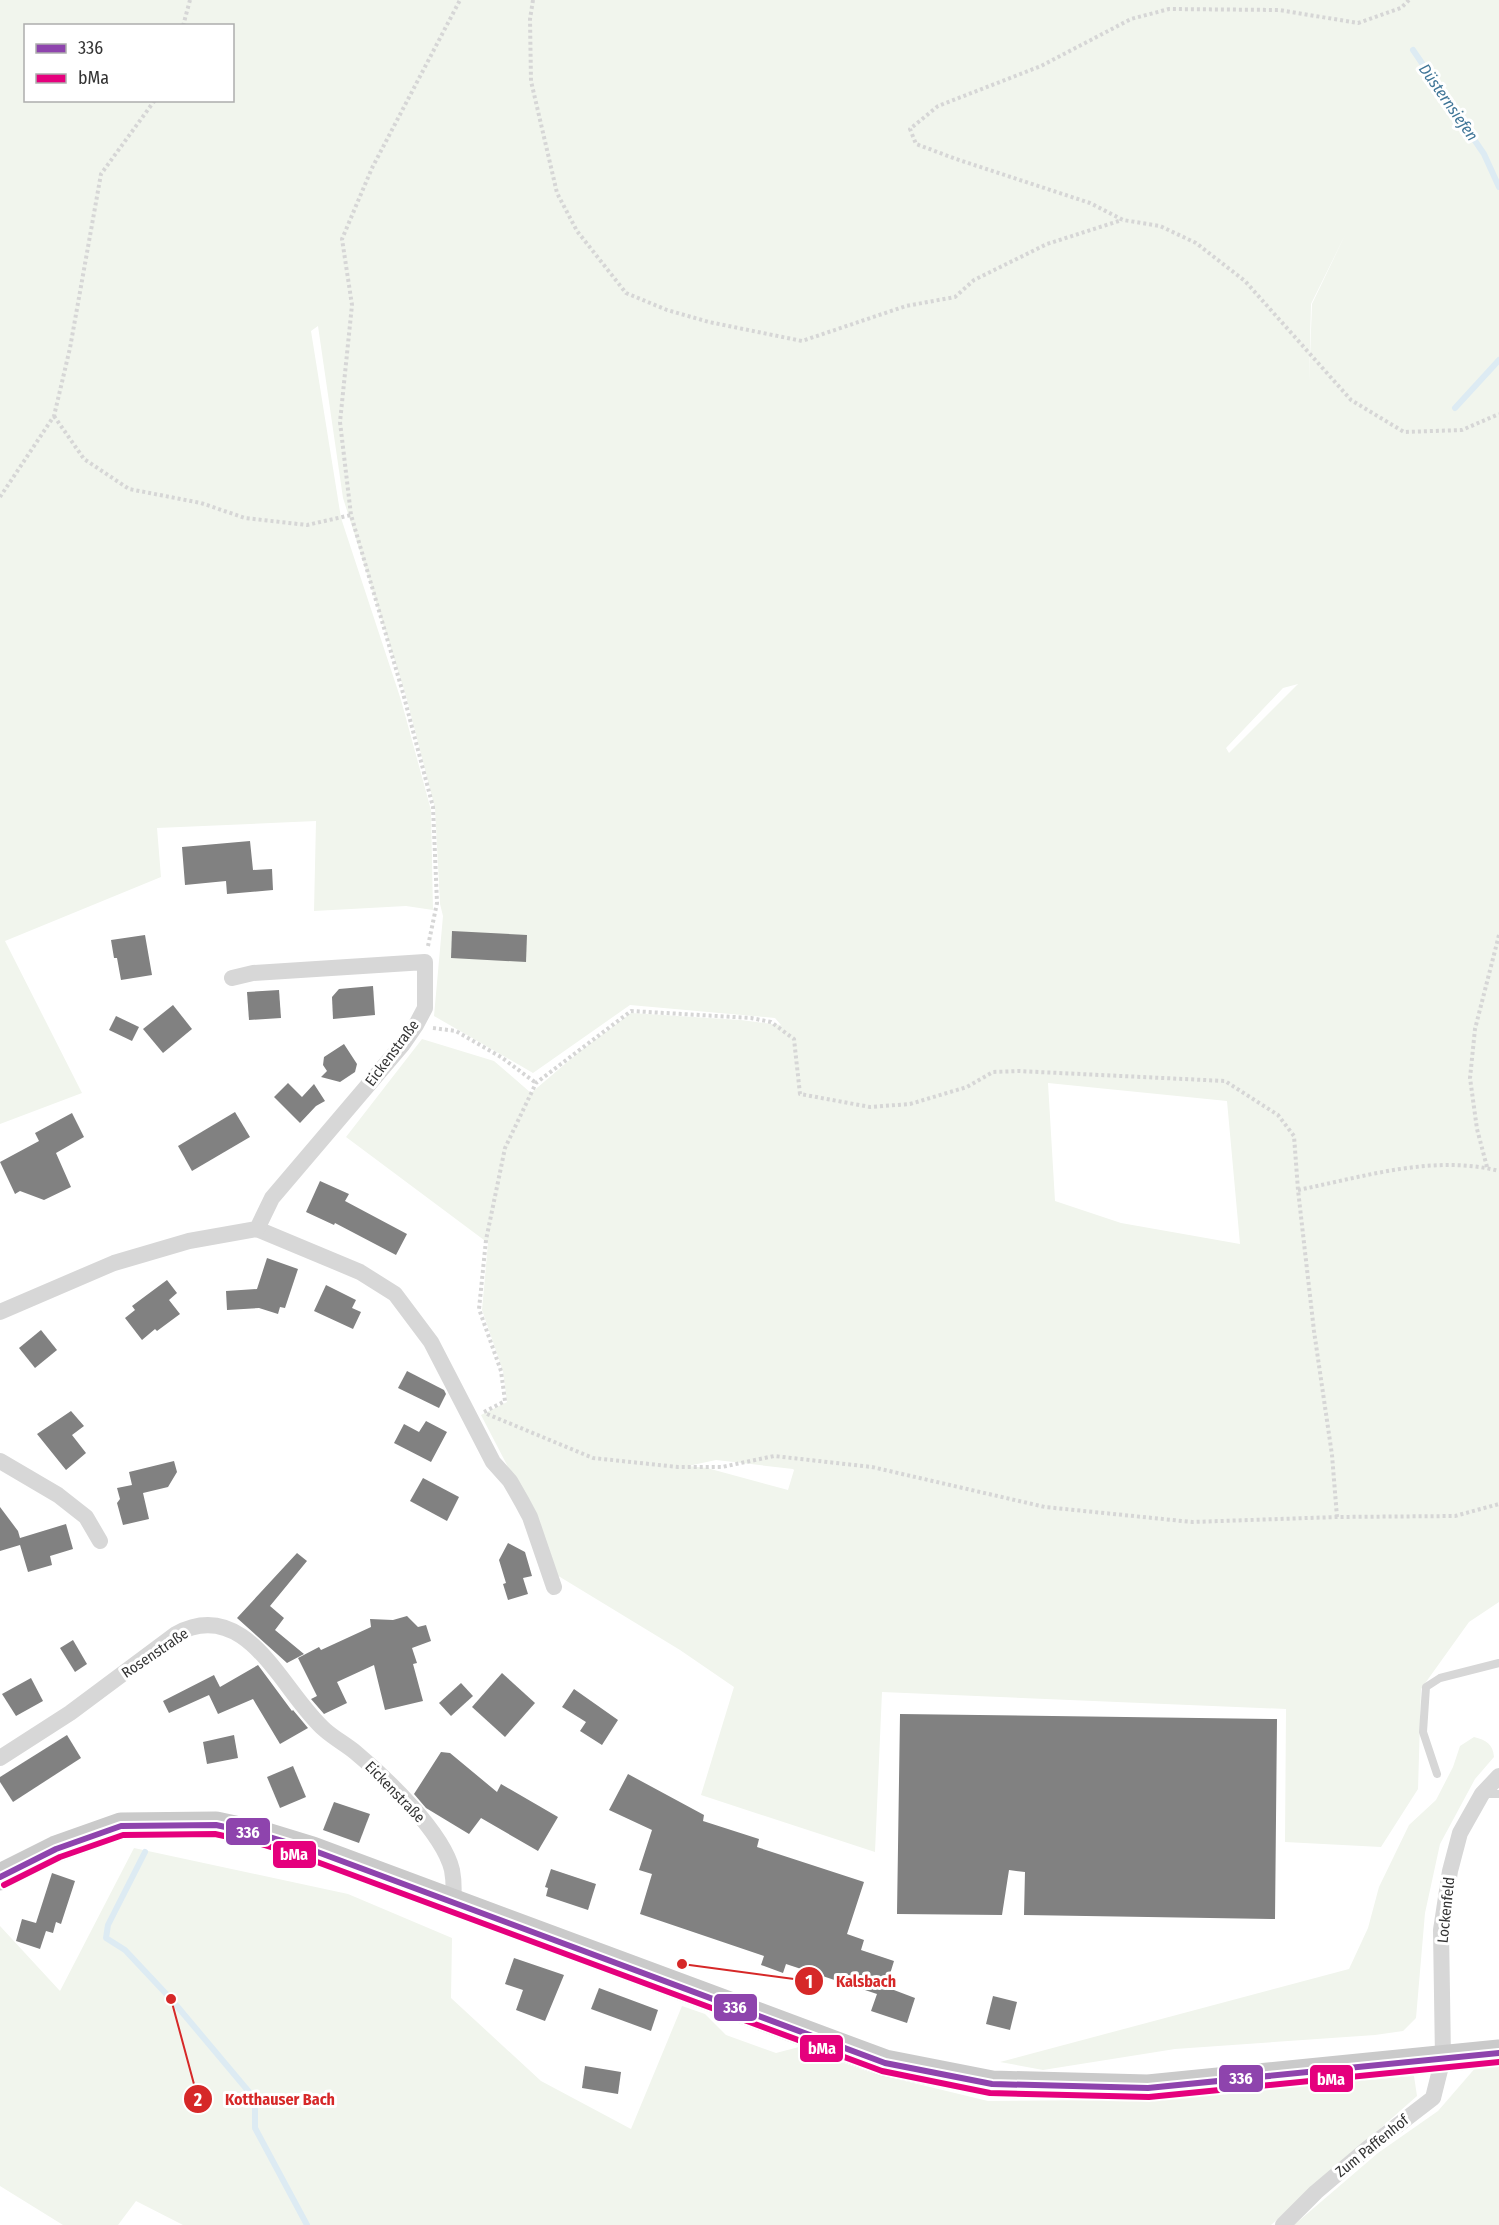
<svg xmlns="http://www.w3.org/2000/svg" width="1499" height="2225" font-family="'Fira Sans Condensed',sans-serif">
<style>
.green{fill:#f1f5ed;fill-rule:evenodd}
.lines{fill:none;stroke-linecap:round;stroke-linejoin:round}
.stream{stroke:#ddebf3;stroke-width:6}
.building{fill:#818181}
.path{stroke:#d6d6d6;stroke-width:4;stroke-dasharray:3 3;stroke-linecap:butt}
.lane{stroke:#d7d7d7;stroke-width:8}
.street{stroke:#d7d7d7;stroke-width:16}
.primary{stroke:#cacaca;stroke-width:27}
.bus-1-casing{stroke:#fff;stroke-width:10}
.bus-2-casing{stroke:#fff;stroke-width:10}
.bus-1{stroke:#8e44ad;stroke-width:6}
.bus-2{stroke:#e5007d;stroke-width:6}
.labels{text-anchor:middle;stroke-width:6;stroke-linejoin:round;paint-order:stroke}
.street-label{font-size:15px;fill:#333;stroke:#fff}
.water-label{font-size:16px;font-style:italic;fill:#3f7597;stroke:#fff}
.leader{fill:none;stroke:#d62828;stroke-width:2}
.callout-dot{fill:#d62828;stroke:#fff;stroke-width:2}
.mark-label{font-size:18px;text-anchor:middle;font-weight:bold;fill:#fff}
.callout-label{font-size:16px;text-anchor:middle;font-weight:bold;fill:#d62828;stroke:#fff;stroke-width:6;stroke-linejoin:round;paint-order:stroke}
.line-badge{stroke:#fff;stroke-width:2}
.badge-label{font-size:16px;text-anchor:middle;font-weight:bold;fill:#fff}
</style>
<rect width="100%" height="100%" fill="#fff"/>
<g class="green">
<path d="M0 0H1499V1602L1469 1622 1421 1689 1418 1789 1381 1847 1285 1842 1286 1709 882 1692 875 1852 701 1795 734 1687 680 1650 542 1566 507 1465 481 1415 507 1402 503 1371 482 1310 488 1243 346 1137 422 1039 494 1061 531 1093 579 1052 631 1013 741 1020 781 1025 775 1018 630 1005 533 1073 434 1016 443 916 440 904 435 808 406 696 343 498 318 326 311 331 341 518 401 700 431 810 433 910 406 906 314 911 316 821 157 828 161 877 5 941 82 1093 0 1124ZM26 26H232V100H26ZM1346 233 1312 304 1309 384 1311 304ZM1298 684 1229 753 1226 748 1283 688ZM1048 1083 1227 1101 1240 1244 1121 1223 1055 1201ZM716 1460 793 1469 794 1470 788 1490 707 1468 688 1466Z"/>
<path d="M1474 1737C1486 1740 1493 1744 1494 1757L1475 1779 1440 1844 1425 1913 1416 2018 1403 2031 1375 2035 1175 2049 1043 2070 1000 2062 1349 1969 1368 1928 1379 1887 1409 1825 1436 1800 1453 1767 1460 1746Z"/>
<path d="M134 1848 348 1894 452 1938 451 1998 541 2081 631 2129 682 2006 705 2014 726 2035 776 2053 799 2047 872 2073 988 2101 1127 2100 1414 2076 1417 2096 1271 2225H183L136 2201 118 2225H63L0 2186V1926L60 1991Z"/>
<path d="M1499 2065V2225H1294L1378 2153 1438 2111 1477 2066Z"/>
</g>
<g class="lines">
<g class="stream">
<path d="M1413 50 1484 154 1499 187"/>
<path d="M1455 408 1499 360"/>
<path d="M145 1852 108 1925 106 1938 125 1950 171 1999 255 2099V2128L307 2225"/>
</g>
</g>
<g class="building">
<path d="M250 841 253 870 272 869 273 890 227 894 226 881 185 885 182 847Z"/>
<path d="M452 931 527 935 526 962 451 958Z"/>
<path d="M145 935 152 975 121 980 117 958H114L111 940Z"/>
<path d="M373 986 375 1015 333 1019 332 997 339 989Z"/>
<path d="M279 990 281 1018 249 1020 247 992Z"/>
<path d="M173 1005 192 1029 163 1053 143 1029Z"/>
<path d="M116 1016 139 1027 132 1041 109 1030Z"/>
<path d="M344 1044 357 1064 355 1072 340 1082 321 1077 327 1071 323 1065 324 1057Z"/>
<path d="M288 1083 302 1097 314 1084 325 1101 316 1106 300 1123 274 1097Z"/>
<path d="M235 1112 250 1137 192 1171 178 1146Z"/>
<path d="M72 1113 84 1137 56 1153 71 1187 44 1200 20 1191 15 1194 0 1162 39 1141 35 1133Z"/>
<path d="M320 1181 349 1194 345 1201 407 1234 396 1255 335 1223 334 1225 306 1212Z"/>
<path d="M267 1258 298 1269 285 1308 280 1307 278 1314 259 1308 227 1310 226 1291 257 1289Z"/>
<path d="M167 1280 177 1293 169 1300 180 1314 157 1331 155 1329 142 1340 125 1318 135 1310 132 1306Z"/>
<path d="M326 1285 356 1300 352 1308 361 1312 353 1329 314 1311Z"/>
<path d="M41 1330 57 1350 35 1368 19 1348Z"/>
<path d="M407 1371 444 1390 446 1394 439 1408 398 1388Z"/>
<path d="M71 1411 84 1426 72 1435 86 1453 66 1470 37 1434Z"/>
<path d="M426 1421 447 1432 431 1462 394 1443 404 1424 419 1432Z"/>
<path d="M174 1461 177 1472 168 1487 143 1493 149 1519 123 1525 117 1503 120 1499 117 1488 132 1485 129 1472Z"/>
<path d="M423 1478 459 1497 447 1521 410 1501Z"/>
<path d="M0 1507 18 1531 20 1538 66 1524 73 1549 50 1556 52 1565 28 1572 20 1545 0 1551Z"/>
<path d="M508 1543 525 1552 532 1576 523 1578 528 1594 508 1600 503 1584 506 1583 499 1560Z"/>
<path d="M297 1553 307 1561 270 1606 284 1618 275 1630 304 1654 287 1663 237 1618Z"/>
<path d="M407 1616 418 1627 426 1625 431 1641 412 1648 417 1663 413 1664 423 1701 385 1710 374 1665 337 1682 347 1703 324 1714 311 1699 317 1696 298 1658 319 1647 321 1650 371 1627 370 1619 393 1620Z"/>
<path d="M73 1640 87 1664 75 1672 60 1648Z"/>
<path d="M258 1665 292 1711 293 1710 308 1728 280 1744 253 1699 218 1714 209 1695 169 1713 163 1701 214 1675 220 1687Z"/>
<path d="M502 1673 535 1703 505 1737 472 1707Z"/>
<path d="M31 1678 43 1701 16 1716 2 1694Z"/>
<path d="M461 1683 473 1696 451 1716 439 1703Z"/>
<path d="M574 1689 618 1720 602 1745 580 1731 586 1722 562 1707Z"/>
<path d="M900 1714 1277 1719 1275 1919 1024 1915 1025 1872 1009 1870 1002 1915 897 1914Z"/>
<path d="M67 1735 81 1758 13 1802 0 1782V1777Z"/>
<path d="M234 1735 238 1758 207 1764 203 1742Z"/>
<path d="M441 1752 450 1753 497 1792 501 1784 558 1817 538 1851 481 1818 469 1834 426 1808 414 1794Z"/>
<path d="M293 1766 306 1797 280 1808 267 1777Z"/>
<path d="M628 1774 704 1815 703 1821 759 1839 757 1847 864 1882 847 1934 864 1940 861 1950 894 1961 886 1987 915 1998 907 2023 871 2011 877 1994 786 1964 783 1973 761 1965 764 1956 640 1914 652 1874 639 1870 652 1830 609 1810Z"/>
<path d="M334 1802 370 1814 359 1843 323 1830Z"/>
<path d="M551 1869 596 1884 588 1910 546 1896 548 1888 545 1887Z"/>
<path d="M52 1873 75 1881 61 1924 56 1922 53 1933 46 1931 40 1949 16 1941 22 1919 36 1923Z"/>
<path d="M514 1958 564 1975 545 2021 516 2010 523 1990 505 1984Z"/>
<path d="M599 1988 658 2010 651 2031 591 2009Z"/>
<path d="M993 1996 1017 2002 1010 2030 986 2024Z"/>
<path d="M585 2066 621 2072 618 2094 582 2088Z"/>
</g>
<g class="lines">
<g class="path">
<path d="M533 0 530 19 531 81 557 193 577 231 626 293 667 310 709 322 802 341 906 306 955 297 974 280 1047 244 1122 220"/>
<path d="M1409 0 1401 8 1358 23 1279 10 1169 9 1131 19 1041 66 938 106 910 129 916 144 956 159 1090 203 1123 220 1160 226 1196 243 1245 281 1351 400 1404 432 1462 430 1499 414"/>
<path d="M183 26 190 0"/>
<path d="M54 416 84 459 129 489 201 503 245 518 307 525 351 515"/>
<path d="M0 497 54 416 70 348 101 174 155 100"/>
<path d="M428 946 437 903 433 807 403 693 351 515 340 422 352 305 342 239 372 168 460 0"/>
<path d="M433 1028 456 1031 501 1057 536 1083"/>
<path d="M1487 1167 1477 1129 1470 1078 1475 1029 1499 935"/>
<path d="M1298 1190C1363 1177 1434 1154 1499 1171"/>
<path d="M484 1412 505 1401 501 1371 479 1309 486 1240 505 1148 536 1083 631 1011 751 1018 771 1022 794 1039 800 1094 870 1107 910 1104 967 1087 993 1072 1018 1071 1225 1081 1278 1115 1294 1136 1298 1190 1314 1331 1332 1455 1337 1517"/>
<path d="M487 1414 593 1458 678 1467H722L774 1456 872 1467 1045 1507 1192 1522 1337 1517 1455 1516 1499 1504"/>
</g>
<g class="lane">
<path d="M1437 1774 1423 1732 1426 1687 1440 1678 1499 1663"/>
<path d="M1482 1794H1499"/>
</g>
<g class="street">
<path d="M257 1229 360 1272 395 1294 431 1342 493 1462 510 1481 522 1502 530 1517 554 1587"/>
<path d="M0 1312 114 1263 189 1241 257 1229 272 1198 403 1044 416 1025 425 1008V962L253 973 232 978"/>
<path d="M0 1461 58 1495 86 1517 100 1541"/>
<path d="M0 1758 70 1713 176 1634C248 1595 283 1694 325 1730 334 1738 345 1744 355 1752 385 1777 443 1832 452 1870 454 1881 454 1892 453 1902"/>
<path d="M1283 2225 1316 2192 1368 2148 1433 2098 1443 2058 1441 1930 1450 1871 1460 1833 1482 1794 1499 1776"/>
</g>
<path class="primary" d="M0 1877 56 1849 121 1826 216 1825 263 1835 312 1850 885 2063 992 2084 1148 2088 1499 2053"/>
<defs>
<path id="bus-1" d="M0 1877 56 1849 121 1826 216 1825 263 1835 312 1850 885 2063 992 2084 1148 2088 1499 2053"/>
<path id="bus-2" d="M4 1885 60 1857 123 1835 215 1834 261 1844 309 1859 882 2071 990 2093 1149 2097 1499 2062"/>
</defs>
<use href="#bus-1" class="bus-1-casing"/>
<use href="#bus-2" class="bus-2-casing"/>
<use href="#bus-1" class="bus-1"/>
<use href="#bus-2" class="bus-2"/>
</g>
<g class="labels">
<g class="street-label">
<text transform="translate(392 1053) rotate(-53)" y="5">Eickenstraße</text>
<text transform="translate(155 1653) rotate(-34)" y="5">Rosenstraße</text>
<text transform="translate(395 1792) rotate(46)" y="5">Eickenstraße</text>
<text transform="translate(1446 1910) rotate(-84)" y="5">Lockenfeld</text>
<text transform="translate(1372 2146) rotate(-39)" y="5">Zum Paffenhof</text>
</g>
<g class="water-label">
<text transform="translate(1449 102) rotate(55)" y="6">Düsternsiefen</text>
</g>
</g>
<path class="leader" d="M682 1964L809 1981M171 1999L198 2099"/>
<g class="callout-dot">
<circle cx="682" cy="1964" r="6"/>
<circle cx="171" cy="1999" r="6"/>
<circle cx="809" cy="1981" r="15"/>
<circle cx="198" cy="2099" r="15"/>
</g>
<g class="mark-label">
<text x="809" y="1988">1</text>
<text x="198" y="2106">2</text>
</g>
<g class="callout-label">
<text x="866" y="1987">Kalsbach</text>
<text x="280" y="2105">Kotthauser Bach</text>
</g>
<g class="line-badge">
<rect x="225" y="1817" width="46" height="29" rx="6" fill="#8e44ad"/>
<rect x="272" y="1840" width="45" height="29" rx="6" fill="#e5007d"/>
<rect x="713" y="1993" width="45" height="29" rx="6" fill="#8e44ad"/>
<rect x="799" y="2034" width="45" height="29" rx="6" fill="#e5007d"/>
<rect x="1218" y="2064" width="46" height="29" rx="6" fill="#8e44ad"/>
<rect x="1309" y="2064" width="45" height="29" rx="6" fill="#e5007d"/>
</g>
<g class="badge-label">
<text x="248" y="1838">336</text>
<text x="294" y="1860">bMa</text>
<text x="735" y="2013">336</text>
<text x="822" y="2054">bMa</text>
<text x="1241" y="2084">336</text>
<text x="1331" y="2085">bMa</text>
</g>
<rect x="24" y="24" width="210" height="78" fill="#ffffff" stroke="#adadad" stroke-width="1.5"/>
<rect x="36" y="44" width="30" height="9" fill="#8e44ad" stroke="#adadad" stroke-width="1.5"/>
<text x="78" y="54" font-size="18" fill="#333333">336</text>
<rect x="36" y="74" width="30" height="9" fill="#e5007d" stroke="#adadad" stroke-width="1.5"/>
<text x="78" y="84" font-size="18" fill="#333333">bMa</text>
</svg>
